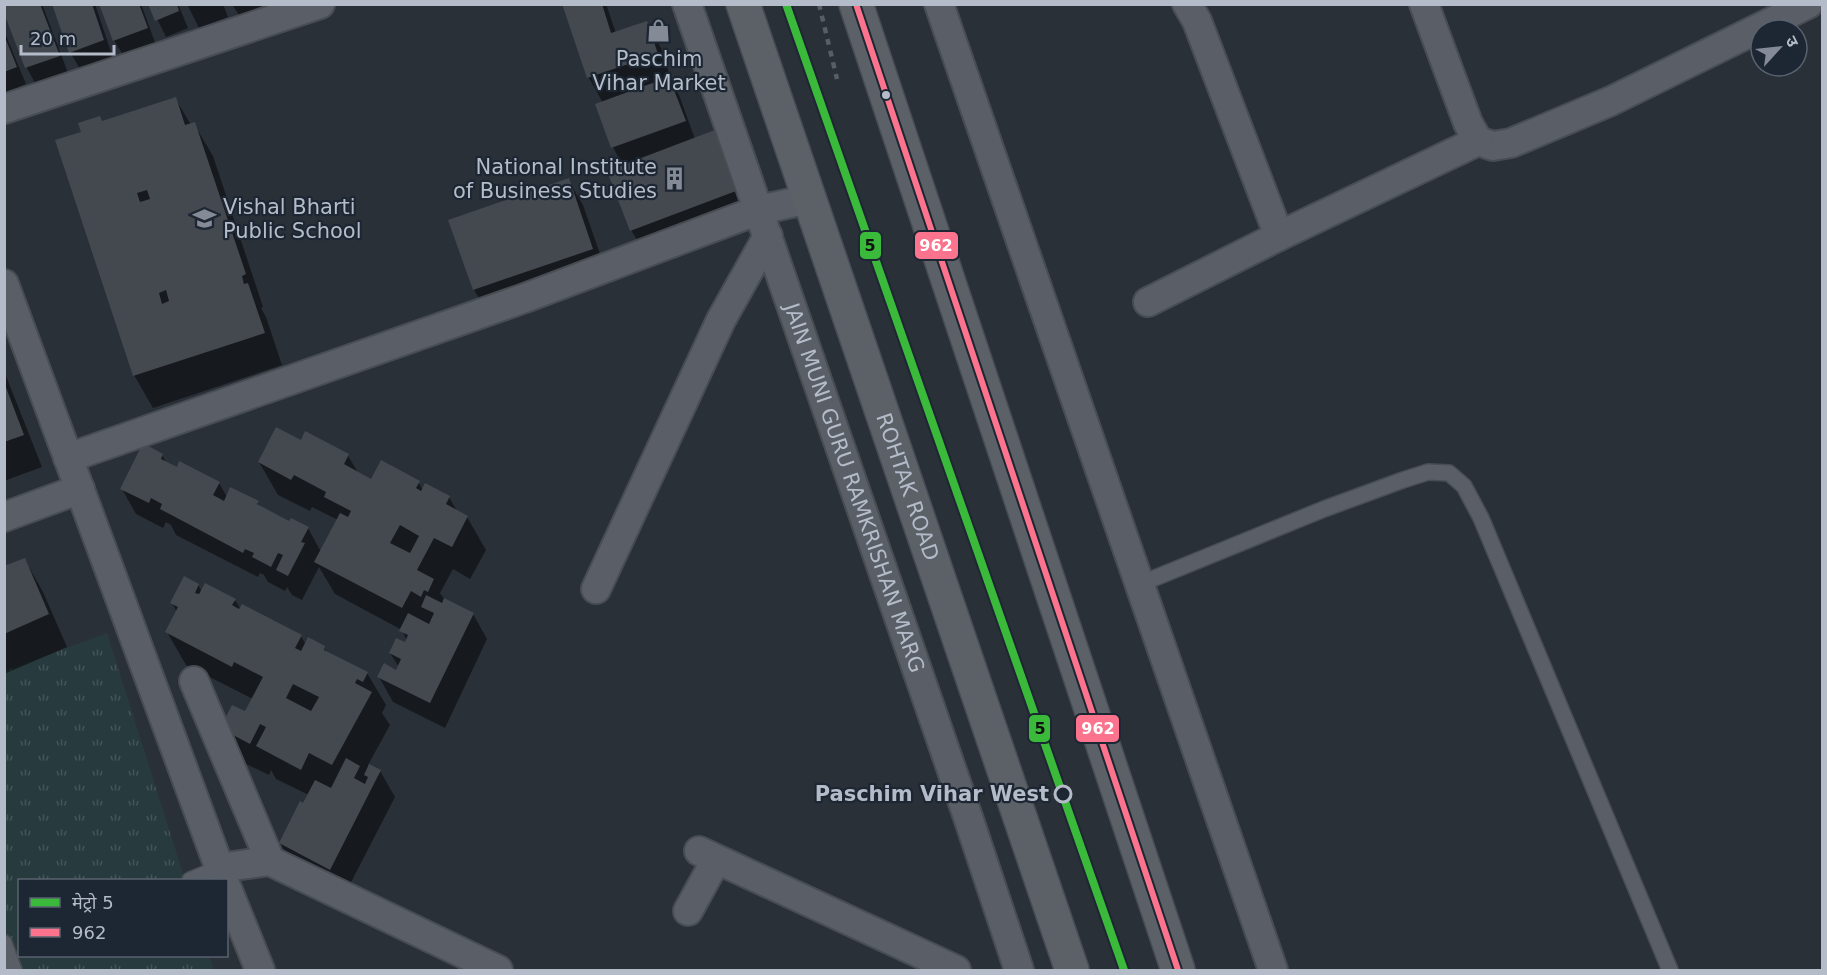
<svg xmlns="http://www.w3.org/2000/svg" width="1827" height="975" font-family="'DejaVu Sans','Noto Sans Devanagari',sans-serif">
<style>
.park{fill:url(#park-tufts)}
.shadow{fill:#0007}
.building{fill:#444950;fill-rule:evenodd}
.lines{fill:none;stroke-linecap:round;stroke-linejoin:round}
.lane-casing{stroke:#484c53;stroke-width:18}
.street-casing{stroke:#484c53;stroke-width:32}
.primary-casing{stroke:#484c55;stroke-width:36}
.lane{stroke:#5a5e66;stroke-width:15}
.street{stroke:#5a5e66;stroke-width:28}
.primary{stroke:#5c6168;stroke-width:33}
.rail{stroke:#595d64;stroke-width:4.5;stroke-dasharray:6 6;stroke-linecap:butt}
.bus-1-casing{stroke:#1d2633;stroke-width:10}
.bus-1{stroke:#fc738d;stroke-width:6}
.metro-1-casing{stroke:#1d2633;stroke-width:12}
.metro-1{stroke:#3ab93a;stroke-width:8}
.bus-dot{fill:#b4bcc9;stroke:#1d2633;stroke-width:2}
.stop-dot{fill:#1d2633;stroke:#b4bcc9;stroke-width:3}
.labels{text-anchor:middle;stroke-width:4.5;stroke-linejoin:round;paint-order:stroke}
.poi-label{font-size:21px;fill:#b4bcc9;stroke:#1d2633}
.street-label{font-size:21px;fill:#b4bcc9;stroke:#1d2633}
.stop-label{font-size:21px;font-weight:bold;fill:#b4bcc9;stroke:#1d2633;text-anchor:end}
.line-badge{stroke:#1d2633;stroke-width:2}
.badge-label{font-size:16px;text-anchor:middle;font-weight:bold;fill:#fff}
.pale-badge-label{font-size:16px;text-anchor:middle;font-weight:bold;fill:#111}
</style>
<defs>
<pattern id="park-tufts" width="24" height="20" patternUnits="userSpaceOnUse" patternTransform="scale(1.5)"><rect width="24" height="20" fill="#273a3e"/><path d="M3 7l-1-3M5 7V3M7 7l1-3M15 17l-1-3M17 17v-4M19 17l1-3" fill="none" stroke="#445559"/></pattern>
</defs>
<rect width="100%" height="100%" fill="#2a3038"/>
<path class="park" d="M107 633 185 880H20V956H209L214 970H5V671Z"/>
<g class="shadow">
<path d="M4 4H42L68 73 36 85 27 68Z"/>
<path d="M53 4H95L113 58 80 69 70 52Z"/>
<path d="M101 4H141L156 45 124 57 114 40Z"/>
<path d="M150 4H178L188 28 166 37Z"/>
<path d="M187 4H223L228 17 199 28Z"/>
<path d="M232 4H269L270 6 240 17Z"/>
<path d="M563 4H606L616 33 646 22 661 48 671 79 669 80 679 95 695 139 757 214 646 255 631 230 623 166 613 147 597 105 603 103 589 78Z"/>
<path d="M4 31 26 84 4 93Z"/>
<path d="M175 98 191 125 194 124 213 156 263 307 261 308 266 317 282 365 153 408 134 375 83 133Z"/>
<path d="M568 180 583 205 607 274 489 315 474 290 450 221Z"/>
<path d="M4 371 42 467 4 481Z"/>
<path d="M306 433 348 456 359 474 372 481 418 482 423 490 449 497 458 513 467 517 486 550 470 579 453 569 440 593 445 600 473 614 487 639 445 728 393 702 379 677 396 672 399 667 390 653 406 644 407 641 402 630 335 594 319 567 302 600 292 595 287 587 285 591 268 582 264 575 260 573 258 577 176 535 171 525 166 522 163 528 136 514 122 489 162 455 167 464 219 483 227 497 257 502 260 508 290 523 308 528 321 552 338 520 312 507 310 511 278 495 259 462 302 442Z"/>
<path d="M25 560 43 592 67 647 4 674V568Z"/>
<path d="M198 585 202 592 235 600 241 610 301 636 306 645 324 648 328 654 367 673 386 705 382 713 390 725 368 765 380 771 395 797 345 894 295 869 280 843 309 795 276 779 271 770 269 775 240 761 221 728 246 713 253 699 186 665 167 632 177 612 172 603Z"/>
</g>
<g class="building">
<path d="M4 4H40L60 56 25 68 4 13Z"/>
<path d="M52 4H92L104 40 69 53Z"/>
<path d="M99 4H139L148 28 113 41Z"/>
<path d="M148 4H177L179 11 155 21Z"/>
<path d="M562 4H602L611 33 647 21 658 54 587 78Z"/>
<path d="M4 35 17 67 4 72Z"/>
<path d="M669 77 686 121 611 148 595 104Z"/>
<path d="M176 97 185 125 195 122 246 274 242 276 244 284 248 283 265 333 133 376 55 140 81 132 78 123 100 116 102 121ZM147 190 150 199 140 202 137 193ZM166 290 169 301 162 304 159 293Z"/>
<path d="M720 128 744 188 630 231 607 171Z"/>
<path d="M569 178 593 249 473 290 448 220Z"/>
<path d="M4 382 24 435 4 442Z"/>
<path d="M276 427 301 440 305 431 349 454 344 464 371 479 381 460 420 481 416 488 421 491 425 483 450 496 446 504 468 516 452 547 434 538 417 570 434 579 428 592 424 590 421 597 411 591 402 608 314 562 340 513 348 517 351 511 324 497 326 492 294 475 291 480 258 462ZM400 525 419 536 410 553 390 543Z"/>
<path d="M143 443 163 454 161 459 177 467 179 461 220 482 213 495 224 501 230 487 259 501 257 504 289 521 291 518 309 527 301 542 305 543 288 576 276 570 283 555 278 553 271 567 252 557 254 553 245 549 243 553 160 509 162 504 151 498 149 503 120 489Z"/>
<path d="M25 558 49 614 4 634V566Z"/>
<path d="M184 576 199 584 195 593 199 594 205 583 236 599 232 605 239 609 242 604 302 635 295 648 301 651 308 637 325 646 324 650 368 672 363 682 357 679 355 683 372 692 332 765 309 753 301 770 256 746 266 727 260 724 250 744 220 728 232 705 245 711 263 677 234 662 232 667 165 632 178 607 170 603ZM293 684 319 697 311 711 286 698Z"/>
<path d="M426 595 442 603 444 598 474 613 430 703 377 677 384 663 396 670 401 659 389 653 396 638 405 642 408 635 399 631 408 613 429 624 434 613 421 607Z"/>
<path d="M346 758 360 766 354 778 365 784 368 777 364 775 369 764 381 770 330 870 279 843 300 801 303 803 315 780 331 788Z"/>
</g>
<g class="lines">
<defs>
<g id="lane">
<path d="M1140 584 1324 509 1403 480 1428 472 1449 473 1464 486 1481 518 1670 970"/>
<path d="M190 880 219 868"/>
<path d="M4 943 14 970"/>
</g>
<g id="street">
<path id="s1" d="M687 4 969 820 1019 970"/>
<path d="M939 4 1273 970"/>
<path d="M1187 4 1197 21 1279 236"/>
<path d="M1424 4 1468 123 1478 141 1493 146 1511 143 1611 101 1808 4"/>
<path d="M4 109 320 4"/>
<path d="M4 284 224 880"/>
<path d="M1148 302 1279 236 1478 141"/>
<path d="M68 458 525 298 759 210 809 199"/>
<path d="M4 517 80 489"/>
<path d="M596 589 721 320 768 236"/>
<path d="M194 681 270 861"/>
<path d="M699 851 956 970"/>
<path d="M219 868 270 861 498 970"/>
<path d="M226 886 260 970"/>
<path d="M688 911 716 860"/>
</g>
<g id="primary">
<path id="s2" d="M743 4 1072 970"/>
<path d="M856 4 1178 970"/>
</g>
</defs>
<use href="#lane" class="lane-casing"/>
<use href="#street" class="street-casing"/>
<use href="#primary" class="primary-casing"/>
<use href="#lane" class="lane"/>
<use href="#street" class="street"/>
<use href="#primary" class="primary"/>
<path class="rail" d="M819 4 837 79"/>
<defs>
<path id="bus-1" d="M856 4 1178 970"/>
</defs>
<use href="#bus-1" class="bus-1-casing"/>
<use href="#bus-1" class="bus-1"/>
<defs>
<path id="metro-1" d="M786 4 1124 970"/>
</defs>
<use href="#metro-1" class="metro-1-casing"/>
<use href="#metro-1" class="metro-1"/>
</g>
<defs>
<symbol id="shop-bare" viewBox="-9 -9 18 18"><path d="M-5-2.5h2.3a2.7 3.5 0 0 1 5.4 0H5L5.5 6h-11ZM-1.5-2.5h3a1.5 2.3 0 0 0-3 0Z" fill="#848b96" stroke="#1d2633" stroke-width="2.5" paint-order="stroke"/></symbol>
<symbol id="building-bare" viewBox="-9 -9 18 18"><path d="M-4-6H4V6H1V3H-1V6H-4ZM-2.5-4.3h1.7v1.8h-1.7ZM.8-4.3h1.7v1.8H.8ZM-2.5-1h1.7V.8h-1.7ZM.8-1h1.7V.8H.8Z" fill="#848b96" stroke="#1d2633" stroke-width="2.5" paint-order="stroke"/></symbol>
<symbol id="school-bare" viewBox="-9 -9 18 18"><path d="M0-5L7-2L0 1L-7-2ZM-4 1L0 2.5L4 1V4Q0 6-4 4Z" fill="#848b96" stroke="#1d2633" stroke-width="2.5" paint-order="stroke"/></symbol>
</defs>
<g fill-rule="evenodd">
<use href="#shop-bare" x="642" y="14" width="33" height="33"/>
<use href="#building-bare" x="658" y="162" width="33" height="33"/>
<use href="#school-bare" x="188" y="202" width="33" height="33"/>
</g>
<circle class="bus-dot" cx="886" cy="95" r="5"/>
<circle class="stop-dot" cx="1063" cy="794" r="8"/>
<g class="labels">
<g class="poi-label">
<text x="659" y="66">Paschim<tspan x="659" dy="24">Vihar Market</tspan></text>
<text x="657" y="174" text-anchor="end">National Institute<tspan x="657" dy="24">of Business Studies</tspan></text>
<text x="223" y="214" text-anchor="start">Vishal Bharti<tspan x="223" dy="24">Public School</tspan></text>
</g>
<g class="street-label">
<text dy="7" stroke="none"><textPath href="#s1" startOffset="512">JAIN MUNI GURU RAMKRISHAN MARG</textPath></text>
<text dy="7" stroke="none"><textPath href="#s2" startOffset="510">ROHTAK ROAD</textPath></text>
</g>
<g class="stop-label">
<text x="1049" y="801">Paschim Vihar West</text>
</g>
</g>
<g class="line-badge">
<rect x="859" y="231" width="23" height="29" rx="6" fill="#3ab93a"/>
<rect x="914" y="231" width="45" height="29" rx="6" fill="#fc738d"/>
<rect x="1028" y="714" width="23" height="29" rx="6" fill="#3ab93a"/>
<rect x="1075" y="714" width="45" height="29" rx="6" fill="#fc738d"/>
</g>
<g class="badge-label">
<text x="936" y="251">962</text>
<text x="1098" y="734">962</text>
</g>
<g class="pale-badge-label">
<text x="870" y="251">5</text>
<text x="1040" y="734">5</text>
</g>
<rect width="1827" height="975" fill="none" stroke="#b4bcc9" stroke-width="12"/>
<rect x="18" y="879" width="210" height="78" fill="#1d2633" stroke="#59626f" stroke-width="1.5"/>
<rect x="30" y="898" width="30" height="9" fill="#3ab93a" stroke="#59626f" stroke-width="1.5"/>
<text x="72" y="909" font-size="18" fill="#b4bcc9">मेट्रो 5</text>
<rect x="30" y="928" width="30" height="9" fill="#fc738d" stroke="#59626f" stroke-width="1.5"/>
<text x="72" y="939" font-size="18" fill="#b4bcc9">962</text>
<g transform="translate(1779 48) rotate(63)"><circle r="28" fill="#1d2633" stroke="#59626f" stroke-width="1.5"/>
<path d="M0-4.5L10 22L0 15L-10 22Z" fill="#848b96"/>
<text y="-9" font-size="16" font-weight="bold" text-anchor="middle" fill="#b4bcc9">उ</text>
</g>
<path d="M21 45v9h93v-9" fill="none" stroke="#b4bcc9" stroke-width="3"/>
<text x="30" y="45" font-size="18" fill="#b4bcc9" stroke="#1d2633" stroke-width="4.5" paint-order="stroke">20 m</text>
</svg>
